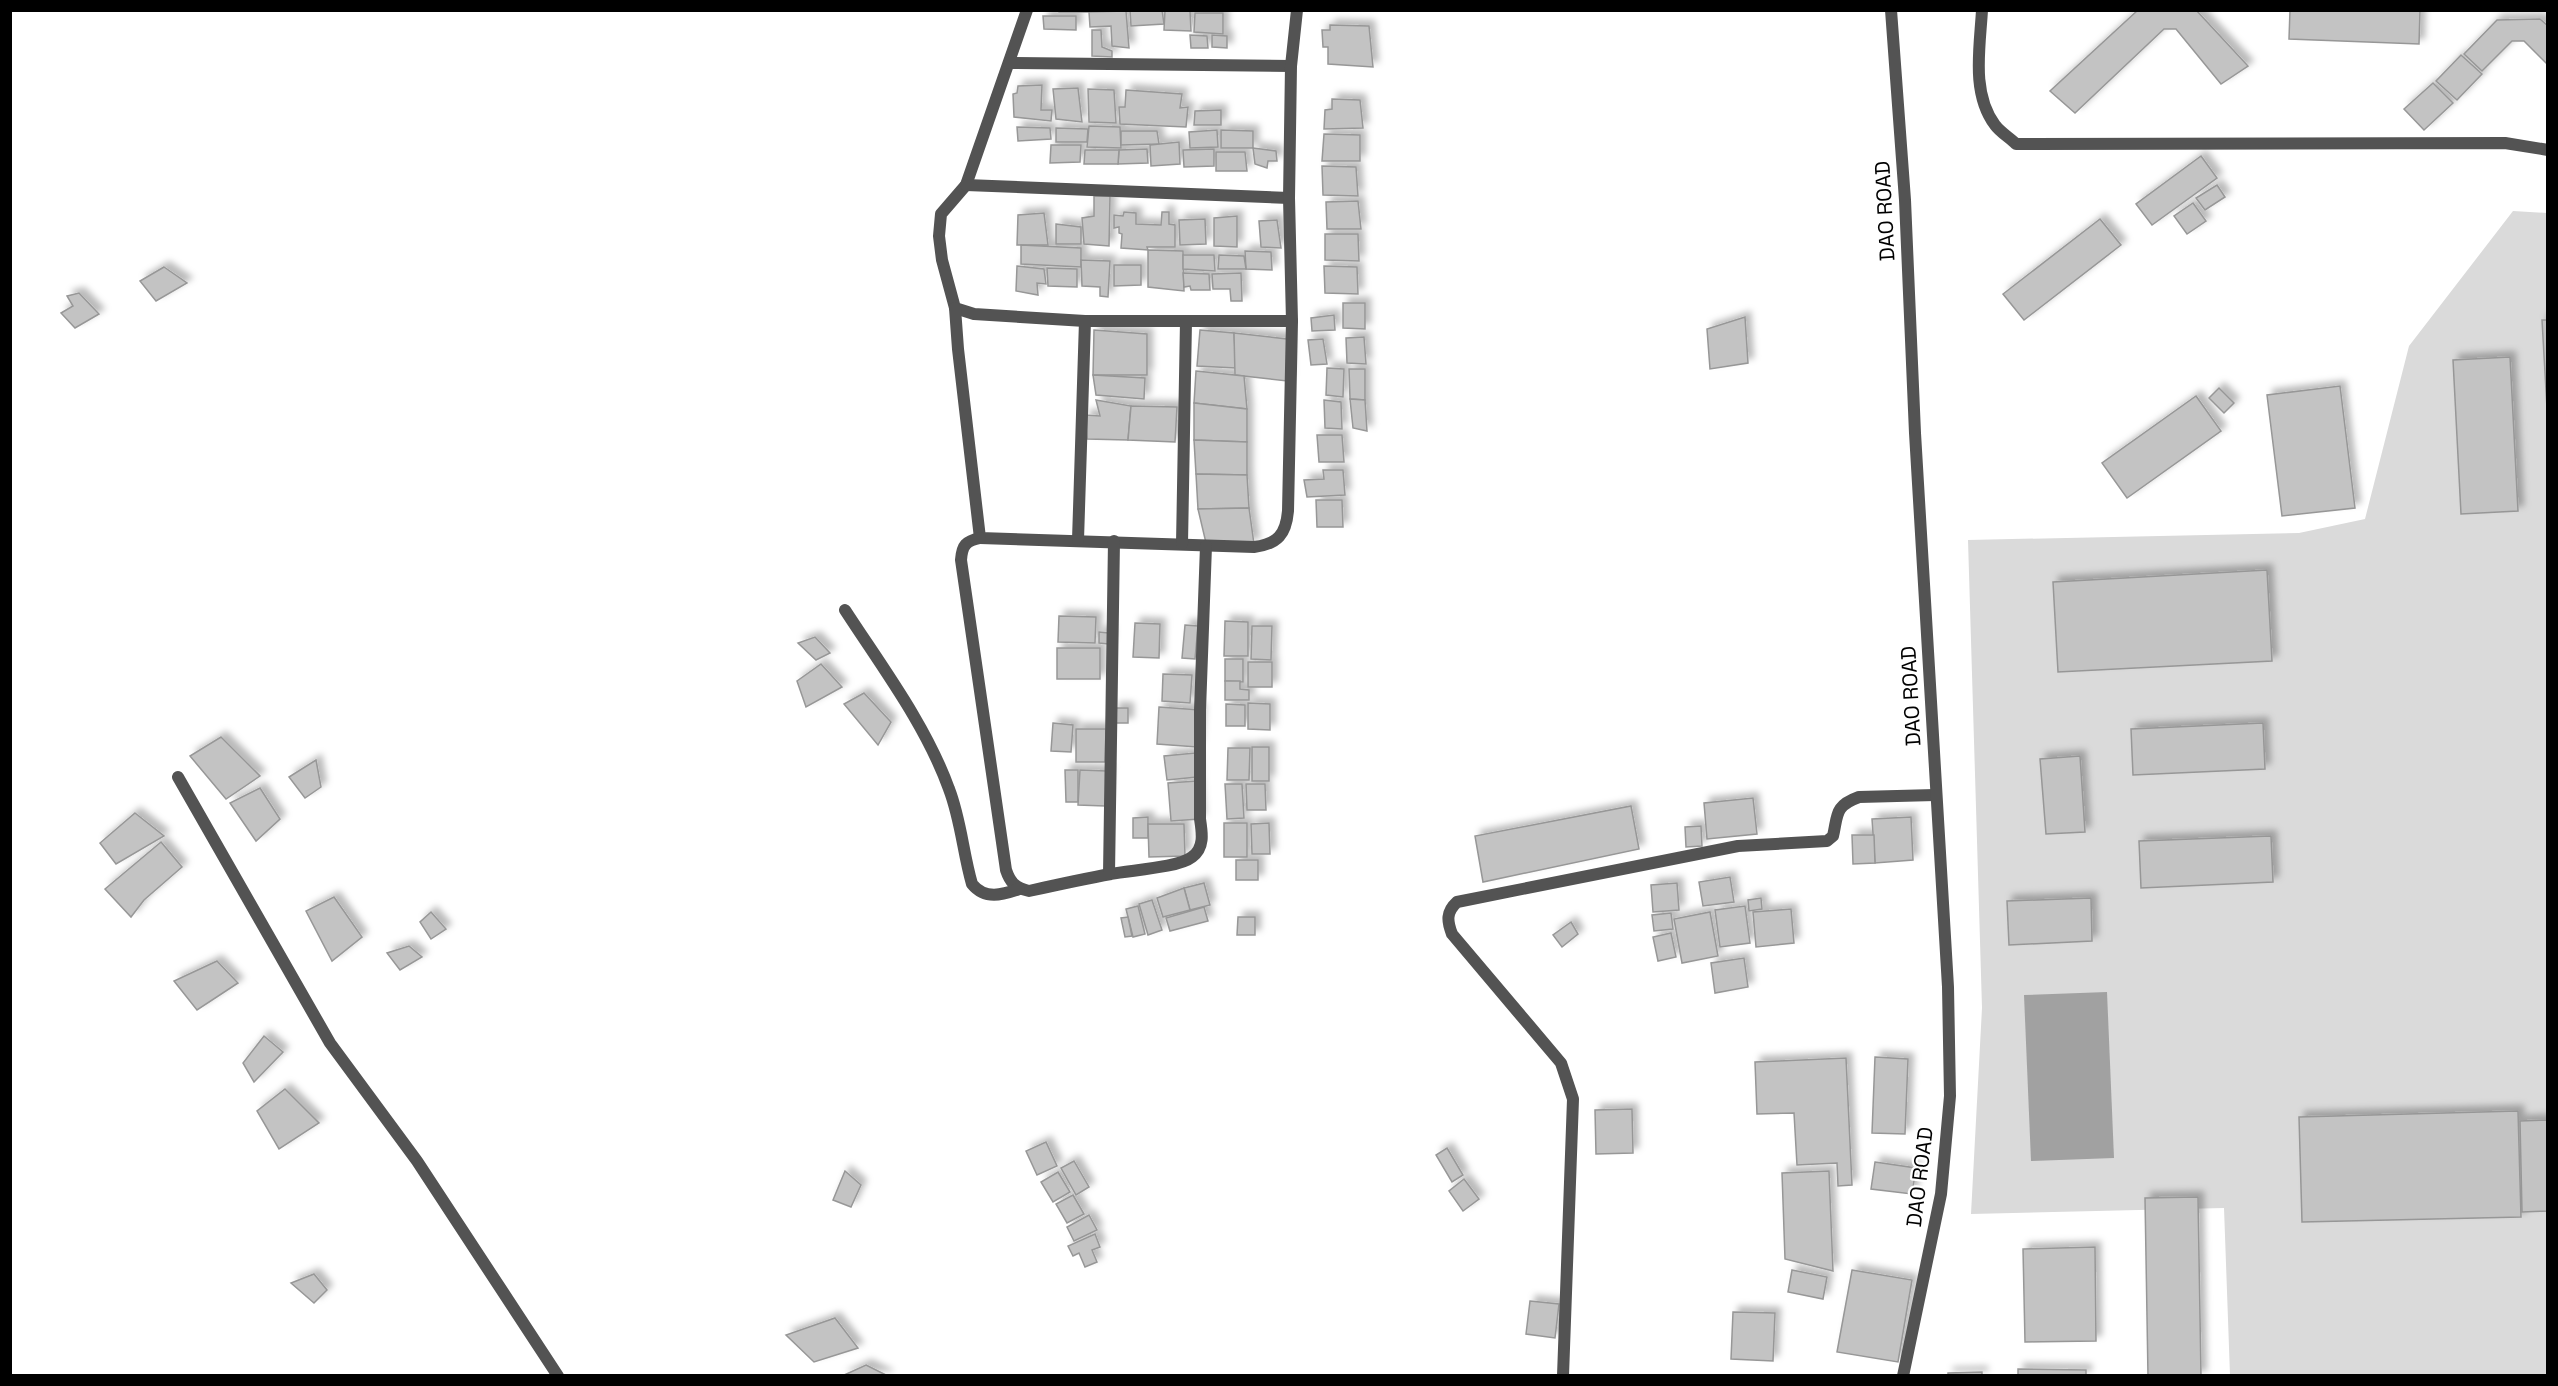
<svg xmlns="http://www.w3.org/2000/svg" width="2558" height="1386" font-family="'Space Grotesk',sans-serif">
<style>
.green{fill:#dadada}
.water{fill:#a1a1a1}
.building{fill:#c3c3c3;stroke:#979797;stroke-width:1.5;filter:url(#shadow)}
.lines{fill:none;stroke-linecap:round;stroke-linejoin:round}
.minor{stroke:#535353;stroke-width:12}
.tertiary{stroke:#535353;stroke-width:12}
.labels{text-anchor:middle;stroke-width:4.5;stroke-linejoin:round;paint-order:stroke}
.street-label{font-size:21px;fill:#000;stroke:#fff}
</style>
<defs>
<filter id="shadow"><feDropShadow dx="5.5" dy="-5.5" stdDeviation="3" flood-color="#0004"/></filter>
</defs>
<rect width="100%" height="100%" fill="#fff"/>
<path class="green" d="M2513 211 2547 213V1375H2230L2224 1208 1971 1214 1982 1008 1968 540 2299 533 2365 519 2409 346Z"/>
<path class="water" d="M2107 992 2114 1158 2031 1161 2024 995Z"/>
<g class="building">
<rect x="1059" y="10" width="40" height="2"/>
<path d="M1130 10H1162L1164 24 1131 26Z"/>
<path d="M1165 10 1190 11 1191 31 1164 30Z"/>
<path d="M2138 10H2196L2248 66 2221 84 2176 29H2164L2075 113 2050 91Z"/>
<path d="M2290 10H2420L2419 44 2289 39Z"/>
<path d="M1126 11 1129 48 1112 46 1111 26 1090 27 1089 12Z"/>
<path d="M1195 13H1223V34L1194 32Z"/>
<path d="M1043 16H1076V30L1044 29Z"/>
<path d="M2540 19 2548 26V65L2524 41H2512L2482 71 2464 54 2497 20Z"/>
<path d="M1330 25 1369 26 1373 67 1328 64V47H1323L1322 30H1330Z"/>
<path d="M1092 30H1101L1102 47 1112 51V57L1092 56Z"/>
<path d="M1190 35 1207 36 1208 48H1191Z"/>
<path d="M1212 35 1227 36V48L1212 47Z"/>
<path d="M2461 55 2482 74 2457 100 2436 81Z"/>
<path d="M2433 83 2453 103 2424 130 2404 109Z"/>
<path d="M1042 85 1041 110H1052L1051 121 1014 117 1013 94 1017 93 1018 86Z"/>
<path d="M1078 88 1082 122 1056 119 1053 89Z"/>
<path d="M1088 89 1114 90 1116 123 1089 122Z"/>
<path d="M1126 90 1182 94 1180 108 1188 107 1186 127 1120 124 1119 107H1125Z"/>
<path d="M1332 99 1360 100 1363 128 1324 129 1325 110 1332 109Z"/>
<path d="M1221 110V125H1194L1195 111Z"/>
<path d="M1089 126 1120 127 1121 148 1087 147Z"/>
<path d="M1017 127 1050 128 1051 139 1018 141Z"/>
<path d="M1056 128 1088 129 1087 142H1056Z"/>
<path d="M1217 130 1218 147 1190 148 1189 132Z"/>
<path d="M1221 130 1253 131V148H1221Z"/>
<path d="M1121 131H1157L1159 144 1121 145Z"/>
<path d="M1324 134 1360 135V161H1322Z"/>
<path d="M1179 142 1180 164 1151 166 1150 145Z"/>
<path d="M1051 145H1081L1080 162 1050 163Z"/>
<path d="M1253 148 1276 151 1277 161H1268L1267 168 1255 164Z"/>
<path d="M1147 149 1148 163 1118 164 1119 150Z"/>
<path d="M1214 149V166L1184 167 1183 150Z"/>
<path d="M1085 150H1119L1118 164H1084Z"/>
<path d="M1216 152H1245L1247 171H1216Z"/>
<path d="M2201 156 2217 178 2152 225 2136 204Z"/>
<path d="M1322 166 1356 167 1358 196 1323 195Z"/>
<path d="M2217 185 2225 197 2205 210 2196 198Z"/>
<path d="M1094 196H1110L1109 246 1084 244 1082 218 1094 216Z"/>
<path d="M1358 201 1361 229H1327L1326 202Z"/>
<path d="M2193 203 2206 221 2187 234 2174 216Z"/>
<path d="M1124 212 1136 213V224L1161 225 1162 212H1169V224L1175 225V247H1147L1148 250 1121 248 1122 234 1119 233V227L1114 228V215L1123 216Z"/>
<path d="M1044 213 1048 245H1017L1018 215Z"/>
<path d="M1237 216V247L1214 246V218Z"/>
<path d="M1205 219 1206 244 1180 245 1179 220Z"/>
<path d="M2100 219 2121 245 2024 320 2003 294Z"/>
<path d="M1277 220 1281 248 1261 247 1259 221Z"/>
<path d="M1056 224 1081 227V244H1056Z"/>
<path d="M1325 234H1358L1359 261 1325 260Z"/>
<path d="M1021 245 1081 248V267L1021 264Z"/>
<path d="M1148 250 1183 251 1184 291 1148 287Z"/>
<path d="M1245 251 1271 252 1272 270 1246 269Z"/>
<path d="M1183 255H1214L1215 271 1183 269Z"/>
<path d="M1219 255 1244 256 1246 269H1218Z"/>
<path d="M1081 260 1110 261 1108 297 1100 296V287L1082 286Z"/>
<path d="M1114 265H1141V285L1114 286Z"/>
<path d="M1017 266 1044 269 1046 284 1037 283 1038 295 1016 291Z"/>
<path d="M1324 266 1357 267 1358 294 1325 293Z"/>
<path d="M164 267 187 283 156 301 140 281Z"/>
<path d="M1047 268 1077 269V287L1048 286Z"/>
<path d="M1183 273 1209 274 1210 290H1191L1190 286 1184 287Z"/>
<path d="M1241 273 1242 301H1231L1230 289H1213L1212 274Z"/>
<path d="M79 293 99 314 75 328 61 313 73 306 67 296Z"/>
<path d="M1343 303H1365V329L1343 328Z"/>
<path d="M1334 315 1335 330 1312 331 1311 318Z"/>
<path d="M1745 317 1748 363 1710 369 1707 329Z"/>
<path d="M2542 320H2548V426Z"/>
<path d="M1094 330 1147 334V375H1093Z"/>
<path d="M1200 330 1234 333 1236 368 1197 366Z"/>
<path d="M1234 333 1287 339V381L1235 375Z"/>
<path d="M1364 337 1366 364 1347 363 1346 338Z"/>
<path d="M1323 339 1327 364 1311 365 1308 340Z"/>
<path d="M2510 357 2518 511 2461 514 2453 360Z"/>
<path d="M1327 368 1344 369 1343 397 1326 395Z"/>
<path d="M1349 369H1365V400L1350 399Z"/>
<path d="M1196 371 1244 376 1247 409 1194 403Z"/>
<path d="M1093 375 1145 378 1144 399 1096 395Z"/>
<path d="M2340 386 2355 508 2282 516 2267 395Z"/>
<path d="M2219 388 2234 403 2224 413 2209 398Z"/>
<path d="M2196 396 2221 431 2127 498 2102 463Z"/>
<path d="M1350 399 1365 400 1367 431 1353 428Z"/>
<path d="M1096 400 1131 406 1128 440 1087 439 1085 415 1100 416Z"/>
<path d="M1324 400 1341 402 1342 429 1325 428Z"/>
<path d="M1194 403 1247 409V442L1194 440Z"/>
<path d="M1131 406 1177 407 1175 442 1128 440Z"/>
<path d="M1317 435H1342L1344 462H1319Z"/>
<path d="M1194 440 1247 442V475L1196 474Z"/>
<path d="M1323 470H1343L1345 495 1307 497 1304 480 1324 479Z"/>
<path d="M1196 474 1247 475 1249 508 1198 509Z"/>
<path d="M1316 500H1342L1343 527H1317Z"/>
<path d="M1249 508 1254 544 1206 543 1198 509Z"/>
<path d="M2267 570 2272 661 2058 672 2053 582Z"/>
<path d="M1059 616 1096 617 1095 643 1058 642Z"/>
<path d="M1225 621 1248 622V656H1224Z"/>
<path d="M1135 623 1160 624 1159 658 1133 657Z"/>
<path d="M1185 625 1198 626 1195 659 1182 658Z"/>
<path d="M1252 626H1272L1271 660 1251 659Z"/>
<path d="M1099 632 1109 633 1108 644 1099 643Z"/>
<path d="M815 637 830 653 816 660 798 643Z"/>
<rect x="1057" y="648" width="43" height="31"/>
<path d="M1225 659H1243V682L1225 681Z"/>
<rect x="1248" y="662" width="24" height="25"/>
<path d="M821 664 842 687 806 707 797 681Z"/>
<path d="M1163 674 1192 675 1190 703 1162 701Z"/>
<path d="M1225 681H1240V689L1249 690V700H1225Z"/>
<path d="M864 693 891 722 878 745 844 704Z"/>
<path d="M1248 703 1270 704V730L1248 729Z"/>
<path d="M1226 704 1245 705V726H1226Z"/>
<path d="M1159 707 1200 710 1197 747 1157 744Z"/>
<rect x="1114" y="708" width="14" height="15"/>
<path d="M1053 723 1073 725 1071 752 1051 751Z"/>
<path d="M2263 723 2265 769 2133 775 2131 729Z"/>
<path d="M1076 729H1106L1105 762H1076Z"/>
<path d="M221 737 260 776 226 799 190 756Z"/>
<rect x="1252" y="747" width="17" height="34"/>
<path d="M1228 748H1250L1249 780H1227Z"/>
<path d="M1195 753 1197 777 1167 780 1164 756Z"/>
<path d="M2080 756 2085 832 2046 834 2040 759Z"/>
<path d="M316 760 321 787 305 798 289 777Z"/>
<path d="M1065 770H1078V802H1066Z"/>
<path d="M1080 770 1107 771 1105 806 1078 805Z"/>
<path d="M1197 781 1200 819 1171 821 1168 783Z"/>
<path d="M1225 784H1242L1244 818 1227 819Z"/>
<path d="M1246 784H1265L1266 810H1247Z"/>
<path d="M260 788 280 819 256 841 230 803Z"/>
<path d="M1753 798 1757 834 1707 839 1704 803Z"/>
<path d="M1631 806 1639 849 1483 882 1475 836Z"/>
<path d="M135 813 164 836 116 864 100 843Z"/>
<path d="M1148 817V838H1133V818Z"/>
<path d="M1911 817 1913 860 1875 863 1872 819Z"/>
<rect x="1224" y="823" width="23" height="34"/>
<path d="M1269 823 1270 854H1252L1251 824Z"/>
<path d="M1148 824H1184L1185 856 1149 857Z"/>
<path d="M1701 826 1702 846 1686 847 1685 827Z"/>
<path d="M1852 835H1874L1875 863 1853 864Z"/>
<path d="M2271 836 2273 882 2141 888 2139 841Z"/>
<path d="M161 842 182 867 144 900 131 917 105 889Z"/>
<rect x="1236" y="860" width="22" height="20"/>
<path d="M1730 877 1734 902 1703 906 1699 882Z"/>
<path d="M1204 883 1210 905 1190 910 1184 888Z"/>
<path d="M1677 883 1679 910 1653 912 1651 885Z"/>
<path d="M1184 888 1190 910 1163 917 1157 898Z"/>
<path d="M334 897 362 937 332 961 306 911Z"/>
<path d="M1761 898 1762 909 1749 911 1748 900Z"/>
<path d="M2091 898 2092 941 2009 945 2007 901Z"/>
<path d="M1152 900 1162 930 1148 935 1139 904Z"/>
<path d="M1138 906 1145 934 1133 937 1126 909Z"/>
<path d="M1745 906 1750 943 1720 947 1715 910Z"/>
<path d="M1204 907 1208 921 1170 931 1166 918Z"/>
<path d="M1791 909 1794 943 1756 947 1753 912Z"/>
<path d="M431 912 446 929 431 939 420 922Z"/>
<path d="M1710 912 1718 956 1682 963 1674 919Z"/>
<path d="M1671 913 1673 929 1654 931 1652 915Z"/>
<path d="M1128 917 1132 936 1125 937 1121 918Z"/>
<path d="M1238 917H1255V935H1237Z"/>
<path d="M1571 922 1578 934 1562 947 1553 935Z"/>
<path d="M1671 933 1676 957 1658 961 1653 937Z"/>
<path d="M409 946 422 957 400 970 387 953Z"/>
<path d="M1744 958 1748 987 1715 993 1711 963Z"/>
<path d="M217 961 238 983 197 1010 174 981Z"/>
<path d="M264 1036 283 1052 254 1082 243 1063Z"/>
<path d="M1875 1057 1908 1059 1905 1134 1872 1133Z"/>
<path d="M1846 1058 1852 1185 1838 1186 1837 1163 1797 1165 1794 1113 1757 1114 1755 1062Z"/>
<path d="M285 1089 319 1123 279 1149 257 1111Z"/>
<path d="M1632 1109 1633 1153 1596 1154 1595 1110Z"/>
<path d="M2518 1111 2521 1217 2302 1222 2299 1117Z"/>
<path d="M2548 1120V1211L2522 1212 2520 1121Z"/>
<path d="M1046 1142 1057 1166 1037 1175 1026 1151Z"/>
<path d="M1447 1148 1463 1175 1452 1182 1436 1155Z"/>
<path d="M1074 1161 1089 1187 1076 1195 1061 1168Z"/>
<path d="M1875 1162 1916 1168 1912 1194 1871 1189Z"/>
<path d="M845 1171 861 1185 851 1207 833 1200Z"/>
<path d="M1829 1171 1833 1271 1785 1259 1782 1173Z"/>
<path d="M1058 1172 1070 1192 1053 1202 1041 1182Z"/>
<path d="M1464 1179 1479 1199 1463 1211 1449 1191Z"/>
<path d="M1073 1195 1084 1214 1067 1223 1056 1204Z"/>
<path d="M2198 1197 2201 1376H2148L2145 1198Z"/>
<path d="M1089 1215 1097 1230 1074 1241 1067 1227Z"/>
<path d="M1095 1234 1100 1247 1092 1250 1097 1262 1085 1267 1079 1253 1073 1256 1068 1246Z"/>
<path d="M2095 1247 2096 1341 2025 1342 2023 1249Z"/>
<path d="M1792 1270 1827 1277 1823 1299 1788 1292Z"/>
<path d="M1852 1270 1912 1280 1898 1362 1837 1352Z"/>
<path d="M314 1274 327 1290 314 1303 291 1283Z"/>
<path d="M1530 1301 1559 1304 1555 1338 1526 1334Z"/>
<path d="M1733 1312 1775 1313 1773 1361 1731 1359Z"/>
<path d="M835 1318 858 1348 814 1362 786 1335Z"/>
<path d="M866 1365 888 1376H842Z"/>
<path d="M2018 1369 2086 1370V1376H2018Z"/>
<path d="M1982 1372V1376H1948V1373Z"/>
</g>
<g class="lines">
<g class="minor">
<path d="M1027 10 966 185 941 214 939 236 942 260 955 308 974 314 1085 321H1292"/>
<path d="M1982 10C1980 47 1971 93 1995 125 2000 132 2010 138 2016 144L2505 143 2548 150"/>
<path d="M1009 63 1291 66"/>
<path d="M966 185 1289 198"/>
<path d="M955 308 958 349 980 538 1254 547C1278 544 1286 534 1288 511L1292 321 1289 198 1291 66 1297 10"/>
<path d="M980 538C966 541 962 545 961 560L1006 870C1010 882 1015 888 1029 891 1056 885 1083 879 1111 874 1130 870 1178 868 1192 857 1205 848 1202 832 1200 819V710L1206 546"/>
<path d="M1078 540 1085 321"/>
<path d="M1182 544 1186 321"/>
<path d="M845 610C882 667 926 725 949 789 961 820 963 853 972 884 985 900 1002 895 1019 889"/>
<path d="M178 777 330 1043 417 1161 558 1376"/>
<path d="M1109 874 1114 541"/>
<path d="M1563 1376 1573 1099 1561 1063 1452 934C1447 921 1446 912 1457 902L1738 846 1827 841 1833 836C1838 815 1834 806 1859 797L1935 795"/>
</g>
<path class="tertiary" d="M1891 10 1905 200 1915 433 1948 987 1950 1096 1941 1194 1903 1376"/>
</g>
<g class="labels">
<g class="street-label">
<text transform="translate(1885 211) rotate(-93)" y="7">DAO ROAD</text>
<text transform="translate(1911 696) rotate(-93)" y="7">DAO ROAD</text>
<text transform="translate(1920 1177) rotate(-83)" y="7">DAO ROAD</text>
</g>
</g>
<rect width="2558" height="1386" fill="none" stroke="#000000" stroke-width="24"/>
</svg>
